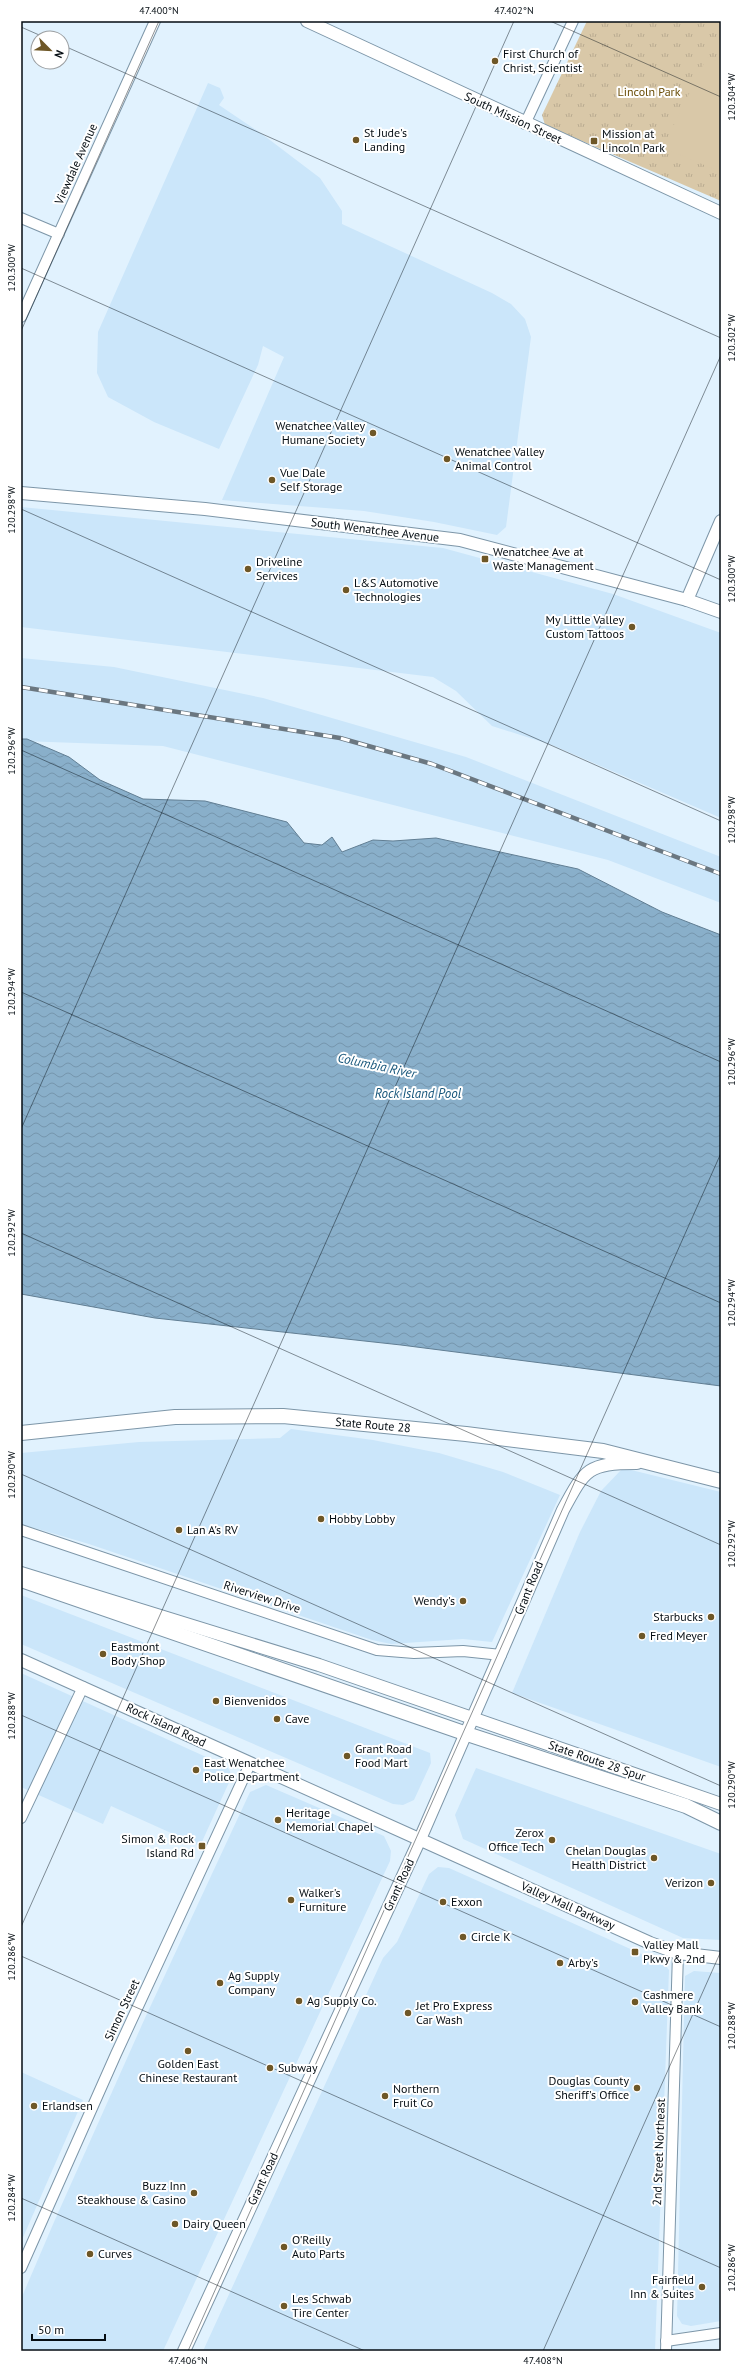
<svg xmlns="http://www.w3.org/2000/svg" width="742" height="2372" font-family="'PT Sans',sans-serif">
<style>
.built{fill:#cbe6fa}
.park{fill:url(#park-tufts)}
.pitch{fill:#d9c8a8}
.water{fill:url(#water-waves);stroke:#617e93}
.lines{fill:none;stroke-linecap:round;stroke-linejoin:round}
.minor-casing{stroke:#7d96a8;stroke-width:12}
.major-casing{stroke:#7d96a8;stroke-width:14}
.highway-casing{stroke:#7d96a8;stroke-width:16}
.minor{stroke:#fff;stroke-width:10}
.major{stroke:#fff;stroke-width:12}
.highway{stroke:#fff;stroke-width:14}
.rail-casing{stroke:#6b7780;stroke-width:4.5}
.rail{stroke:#fff;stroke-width:3;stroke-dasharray:9;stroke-linecap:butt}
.ticks{fill:none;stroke:#050d13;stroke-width:1;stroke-opacity:0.45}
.poi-dot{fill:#6e5727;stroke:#fff;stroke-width:1.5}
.labels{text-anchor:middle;stroke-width:4;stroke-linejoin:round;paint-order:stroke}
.poi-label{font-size:12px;fill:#050d13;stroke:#fff;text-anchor:start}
.park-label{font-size:12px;fill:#6a4d07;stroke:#fff}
.street-label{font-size:12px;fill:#050d13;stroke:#fff}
.water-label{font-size:13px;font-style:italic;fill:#15557a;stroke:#fff}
.neatline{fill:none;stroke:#050d13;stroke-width:1.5}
.ticks-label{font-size:10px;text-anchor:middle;fill:#050d13}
</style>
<defs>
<pattern id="park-tufts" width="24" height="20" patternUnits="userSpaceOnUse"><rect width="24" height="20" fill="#d9c8a8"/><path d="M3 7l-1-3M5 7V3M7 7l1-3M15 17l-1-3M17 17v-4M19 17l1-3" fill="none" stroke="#b9ab90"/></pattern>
<pattern id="water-waves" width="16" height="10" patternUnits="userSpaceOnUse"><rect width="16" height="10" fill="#89afca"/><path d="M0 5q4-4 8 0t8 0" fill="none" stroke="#7595ad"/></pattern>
</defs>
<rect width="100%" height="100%" fill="#e1f2fe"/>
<g class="built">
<path d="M208 83 220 88 224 98 219 105 262 134 320 178 342 211V224L492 293 511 304 525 319 531 337 506 527 497 535 434 522 364 511 222 500 284 357 263 346 258 365 219 449 154 422 108 397 97 373 98 332Z"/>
<path d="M21 507 443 548 613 594 721 633V818L552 745 492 726 456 691 433 677 21 627Z"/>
<path d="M21 658 114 667 263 698 466 757 721 857V903L608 860 163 746 21 741Z"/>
<path d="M291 1429 373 1440 439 1453 503 1472 560 1495 492 1642 463 1639 391 1644 372 1640 89 1544 21 1524V1453L139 1442 280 1438Z"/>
<path d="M623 1468 721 1492V1767L512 1693 580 1532 601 1491Z"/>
<path d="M21 1595 430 1753 431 1763 414 1800 403 1805 393 1804 21 1644Z"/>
<path d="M21 1673 226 1766 230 1771 231 1778 200 1846 111 1806 103 1824 21 1787Z"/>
<path d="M476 1768 721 1854V1940L683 1938 463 1839 455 1815Z"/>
<path d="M266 1785 384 1836 391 1851 390 1861 163 2351H21V2299L54 2222 145 2018 250 1792Z"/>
<path d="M438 1867 449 1868 664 1964 669 1970 655 2351H203L383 1958 397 1942 429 1874Z"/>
<path d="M694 1971 721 1973V2321L691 2326 682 2324 677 2316 685 1976Z"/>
<path d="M21 2072 83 2100 21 2242Z"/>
</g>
<path class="park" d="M587 21H721V201L545 125 542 115Z"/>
<path class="pitch" d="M707 57 721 63V172L671 151 666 141Z"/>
<path class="water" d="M21 739H27L69 757 100 780 143 799 205 801 287 822 304 843 322 845 332 837 342 852 373 840 393 841 436 838 578 869 662 912 721 935V1386L401 1345 155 1318 21 1294Z"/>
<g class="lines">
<defs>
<g id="minor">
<path d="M525 124 573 21"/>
<path d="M21 218 59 234"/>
<path d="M21 317 155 21"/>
<path d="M21 1530 377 1650 414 1653 463 1651 501 1655"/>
<path d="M21 1818 83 1687"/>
<path d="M21 2268 116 2054 250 1764"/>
<path d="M666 2341 721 2333"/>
<path d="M666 2351 678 1953"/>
</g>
<g id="major">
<path d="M307 21 721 213"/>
<path d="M21 493 205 509 460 540 687 600 721 612"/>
<path d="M687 600 721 521"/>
<path d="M21 1573 319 1665 721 1804"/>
<path d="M21 1660 650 1943 678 1953 721 1958"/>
<path d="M184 2351 420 1839 563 1510C585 1469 588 1463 637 1463"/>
</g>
<g id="highway">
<path d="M21 1433 175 1417 283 1416 466 1434 603 1451 721 1481"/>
<path d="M21 1580 467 1734 686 1806 721 1823"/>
</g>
</defs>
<use href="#minor" class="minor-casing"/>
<use href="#major" class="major-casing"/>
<use href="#highway" class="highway-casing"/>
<use href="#minor" class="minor"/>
<use href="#major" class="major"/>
<use href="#highway" class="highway"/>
<defs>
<path id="rail" d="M21 687 340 738 432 764 721 874"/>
</defs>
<use href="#rail" class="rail-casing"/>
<use href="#rail" class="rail"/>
</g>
<path class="ticks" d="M550 21 721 97M21 27 46 38M62 45 721 338M21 268 721 580M21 331 159 21M21 509 721 821M21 750 721 1062M21 992 721 1303M21 1129 514 21M21 1233 721 1545M21 1474 721 1786M21 1715 721 2027M21 1927 721 355M21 1956 721 2268M21 2198 365 2351M188 2351 721 1153M543 2351 721 1951"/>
<g class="poi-dot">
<circle cx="495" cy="61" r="4"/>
<circle cx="356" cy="140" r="4"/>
<rect x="590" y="137" width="8" height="8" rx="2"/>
<circle cx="373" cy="433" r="4"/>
<circle cx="447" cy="459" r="4"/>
<circle cx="272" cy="480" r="4"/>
<rect x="481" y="555" width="8" height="8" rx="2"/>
<circle cx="248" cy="569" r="4"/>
<circle cx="346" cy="590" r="4"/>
<circle cx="632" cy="627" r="4"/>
<circle cx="321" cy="1519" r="4"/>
<circle cx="179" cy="1530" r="4"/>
<circle cx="463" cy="1601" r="4"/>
<circle cx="711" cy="1617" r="4"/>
<circle cx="642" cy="1636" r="4"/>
<circle cx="103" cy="1654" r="4"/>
<circle cx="216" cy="1701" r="4"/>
<circle cx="277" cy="1719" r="4"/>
<circle cx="347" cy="1756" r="4"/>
<circle cx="196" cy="1770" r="4"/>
<circle cx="278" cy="1820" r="4"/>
<circle cx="552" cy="1840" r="4"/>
<rect x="198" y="1842" width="8" height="8" rx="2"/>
<circle cx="654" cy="1858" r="4"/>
<circle cx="711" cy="1883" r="4"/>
<circle cx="291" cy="1900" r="4"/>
<circle cx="443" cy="1902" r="4"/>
<circle cx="463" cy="1937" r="4"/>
<rect x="631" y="1948" width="8" height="8" rx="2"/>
<circle cx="560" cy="1963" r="4"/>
<circle cx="220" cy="1983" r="4"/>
<circle cx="299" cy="2001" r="4"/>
<circle cx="635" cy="2002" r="4"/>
<circle cx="408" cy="2013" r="4"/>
<circle cx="188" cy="2051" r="4"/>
<circle cx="270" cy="2068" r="4"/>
<circle cx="637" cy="2088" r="4"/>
<circle cx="385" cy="2096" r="4"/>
<circle cx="34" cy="2106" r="4"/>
<circle cx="194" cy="2193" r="4"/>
<circle cx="175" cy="2224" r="4"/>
<circle cx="284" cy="2247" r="4"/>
<circle cx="90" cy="2254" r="4"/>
<circle cx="702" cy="2287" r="4"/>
<circle cx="284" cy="2306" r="4"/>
</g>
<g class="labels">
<g class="poi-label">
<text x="503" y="58">First Church of<tspan x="503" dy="14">Christ, Scientist</tspan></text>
<text x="364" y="137">St Jude's<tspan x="364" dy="14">Landing</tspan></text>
<text x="602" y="138">Mission at<tspan x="602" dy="14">Lincoln Park</tspan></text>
<text x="365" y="430" text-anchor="end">Wenatchee Valley<tspan x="365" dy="14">Humane Society</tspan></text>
<text x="455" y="456">Wenatchee Valley<tspan x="455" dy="14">Animal Control</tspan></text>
<text x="280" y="477">Vue Dale<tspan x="280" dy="14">Self Storage</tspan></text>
<text x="493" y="556">Wenatchee Ave at<tspan x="493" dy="14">Waste Management</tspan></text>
<text x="256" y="566">Driveline<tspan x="256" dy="14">Services</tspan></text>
<text x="354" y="587">L&amp;S Automotive<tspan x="354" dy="14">Technologies</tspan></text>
<text x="624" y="624" text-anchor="end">My Little Valley<tspan x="624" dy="14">Custom Tattoos</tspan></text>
<text x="329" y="1523">Hobby Lobby</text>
<text x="187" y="1534">Lan A's RV</text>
<text x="455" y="1605" text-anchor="end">Wendy's</text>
<text x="703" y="1621" text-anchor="end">Starbucks</text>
<text x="650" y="1640">Fred Meyer</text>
<text x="111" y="1651">Eastmont<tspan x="111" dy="14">Body Shop</tspan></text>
<text x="224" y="1705">Bienvenidos</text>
<text x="285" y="1723">Cave</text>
<text x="355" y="1753">Grant Road<tspan x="355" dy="14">Food Mart</tspan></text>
<text x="204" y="1767">East Wenatchee<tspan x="204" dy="14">Police Department</tspan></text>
<text x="286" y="1817">Heritage<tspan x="286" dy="14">Memorial Chapel</tspan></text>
<text x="544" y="1837" text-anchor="end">Zerox<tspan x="544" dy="14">Office Tech</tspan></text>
<text x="194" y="1843" text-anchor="end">Simon &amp; Rock<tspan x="194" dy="14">Island Rd</tspan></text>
<text x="646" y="1855" text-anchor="end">Chelan Douglas<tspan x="646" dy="14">Health District</tspan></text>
<text x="703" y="1887" text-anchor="end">Verizon</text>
<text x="299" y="1897">Walker's<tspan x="299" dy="14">Furniture</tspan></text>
<text x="451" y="1906">Exxon</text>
<text x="471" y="1941">Circle K</text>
<text x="643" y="1949">Valley Mall<tspan x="643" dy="14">Pkwy &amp; 2nd</tspan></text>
<text x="568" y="1967">Arby's</text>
<text x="228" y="1980">Ag Supply<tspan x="228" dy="14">Company</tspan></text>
<text x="643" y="1999">Cashmere<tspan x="643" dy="14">Valley Bank</tspan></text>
<text x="307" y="2005">Ag Supply Co.</text>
<text x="416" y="2010">Jet Pro Express<tspan x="416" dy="14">Car Wash</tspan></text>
<text x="188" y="2068" text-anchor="middle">Golden East<tspan x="188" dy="14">Chinese Restaurant</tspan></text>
<text x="278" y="2072">Subway</text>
<text x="629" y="2085" text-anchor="end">Douglas County<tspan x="629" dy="14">Sheriff's Office</tspan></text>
<text x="393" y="2093">Northern<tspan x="393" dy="14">Fruit Co</tspan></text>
<text x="42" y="2110">Erlandsen</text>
<text x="186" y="2190" text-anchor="end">Buzz Inn<tspan x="186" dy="14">Steakhouse &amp; Casino</tspan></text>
<text x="183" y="2228">Dairy Queen</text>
<text x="292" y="2244">O'Reilly<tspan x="292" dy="14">Auto Parts</tspan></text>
<text x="98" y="2258">Curves</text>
<text x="694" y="2284" text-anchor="end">Fairfield<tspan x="694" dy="14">Inn &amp; Suites</tspan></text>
<text x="292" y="2303">Les Schwab<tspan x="292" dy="14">Tire Center</tspan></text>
</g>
<g class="park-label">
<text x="649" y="96">Lincoln Park</text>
</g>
<g class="street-label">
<text transform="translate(513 118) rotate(25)" y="4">South Mission Street</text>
<text transform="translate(76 164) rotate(-66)" y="4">Viewdale Avenue</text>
<text transform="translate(375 530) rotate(7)" y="4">South Wenatchee Avenue</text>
<text transform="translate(373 1425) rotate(5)" y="4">State Route 28</text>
<text transform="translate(529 1588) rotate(-68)" y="4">Grant Road</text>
<text transform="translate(262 1597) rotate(18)" y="4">Riverview Drive</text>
<text transform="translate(166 1725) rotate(25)" y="4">Rock Island Road</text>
<text transform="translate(597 1761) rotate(19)" y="4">State Route 28 Spur</text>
<text transform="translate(399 1885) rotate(-65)" y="4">Grant Road</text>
<text transform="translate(568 1906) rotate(24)" y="4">Valley Mall Parkway</text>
<text transform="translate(122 2010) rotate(-65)" y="4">Simon Street</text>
<text transform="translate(659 2152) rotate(-88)" y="4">2nd Street Northeast</text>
<text transform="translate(263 2179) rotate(-65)" y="4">Grant Road</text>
</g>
<g class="water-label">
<text transform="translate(377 1065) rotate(12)" y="5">Columbia River</text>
<text x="418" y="1098">Rock Island Pool</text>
</g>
</g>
<rect width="742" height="2372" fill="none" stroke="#ffffff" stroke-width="44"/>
<g transform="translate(50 50) rotate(114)"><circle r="19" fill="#ffffff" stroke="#9b9ea1"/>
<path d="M0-3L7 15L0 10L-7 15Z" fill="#6e5727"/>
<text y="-6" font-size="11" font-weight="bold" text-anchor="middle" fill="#050d13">N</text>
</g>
<path d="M32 2334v6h73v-6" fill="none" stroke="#050d13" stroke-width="2"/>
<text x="38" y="2334" font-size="12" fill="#050d13" stroke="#ffffff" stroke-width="3" paint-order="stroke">50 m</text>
<rect x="22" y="22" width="698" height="2328" class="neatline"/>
<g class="ticks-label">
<text x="159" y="14">47.400°N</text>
<text x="514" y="14">47.402°N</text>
<text transform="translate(731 97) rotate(-90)" y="4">120.304°W</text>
<text transform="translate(11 268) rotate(-90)" y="4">120.300°W</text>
<text transform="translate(731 338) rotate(-90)" y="4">120.302°W</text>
<text transform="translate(11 510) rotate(-90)" y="4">120.298°W</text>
<text transform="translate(731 579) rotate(-90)" y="4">120.300°W</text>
<text transform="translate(11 751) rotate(-90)" y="4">120.296°W</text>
<text transform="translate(731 820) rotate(-90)" y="4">120.298°W</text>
<text transform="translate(11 992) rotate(-90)" y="4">120.294°W</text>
<text transform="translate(731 1062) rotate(-90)" y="4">120.296°W</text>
<text transform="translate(11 1233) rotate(-90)" y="4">120.292°W</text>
<text transform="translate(731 1303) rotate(-90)" y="4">120.294°W</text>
<text transform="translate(11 1475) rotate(-90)" y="4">120.290°W</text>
<text transform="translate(731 1544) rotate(-90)" y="4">120.292°W</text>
<text transform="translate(11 1716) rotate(-90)" y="4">120.288°W</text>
<text transform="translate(731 1785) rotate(-90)" y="4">120.290°W</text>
<text transform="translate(11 1957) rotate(-90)" y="4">120.286°W</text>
<text transform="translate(731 2026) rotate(-90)" y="4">120.288°W</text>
<text transform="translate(11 2198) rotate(-90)" y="4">120.284°W</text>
<text transform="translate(731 2268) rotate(-90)" y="4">120.286°W</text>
<text x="188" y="2364">47.406°N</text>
<text x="543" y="2364">47.408°N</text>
</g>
</svg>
